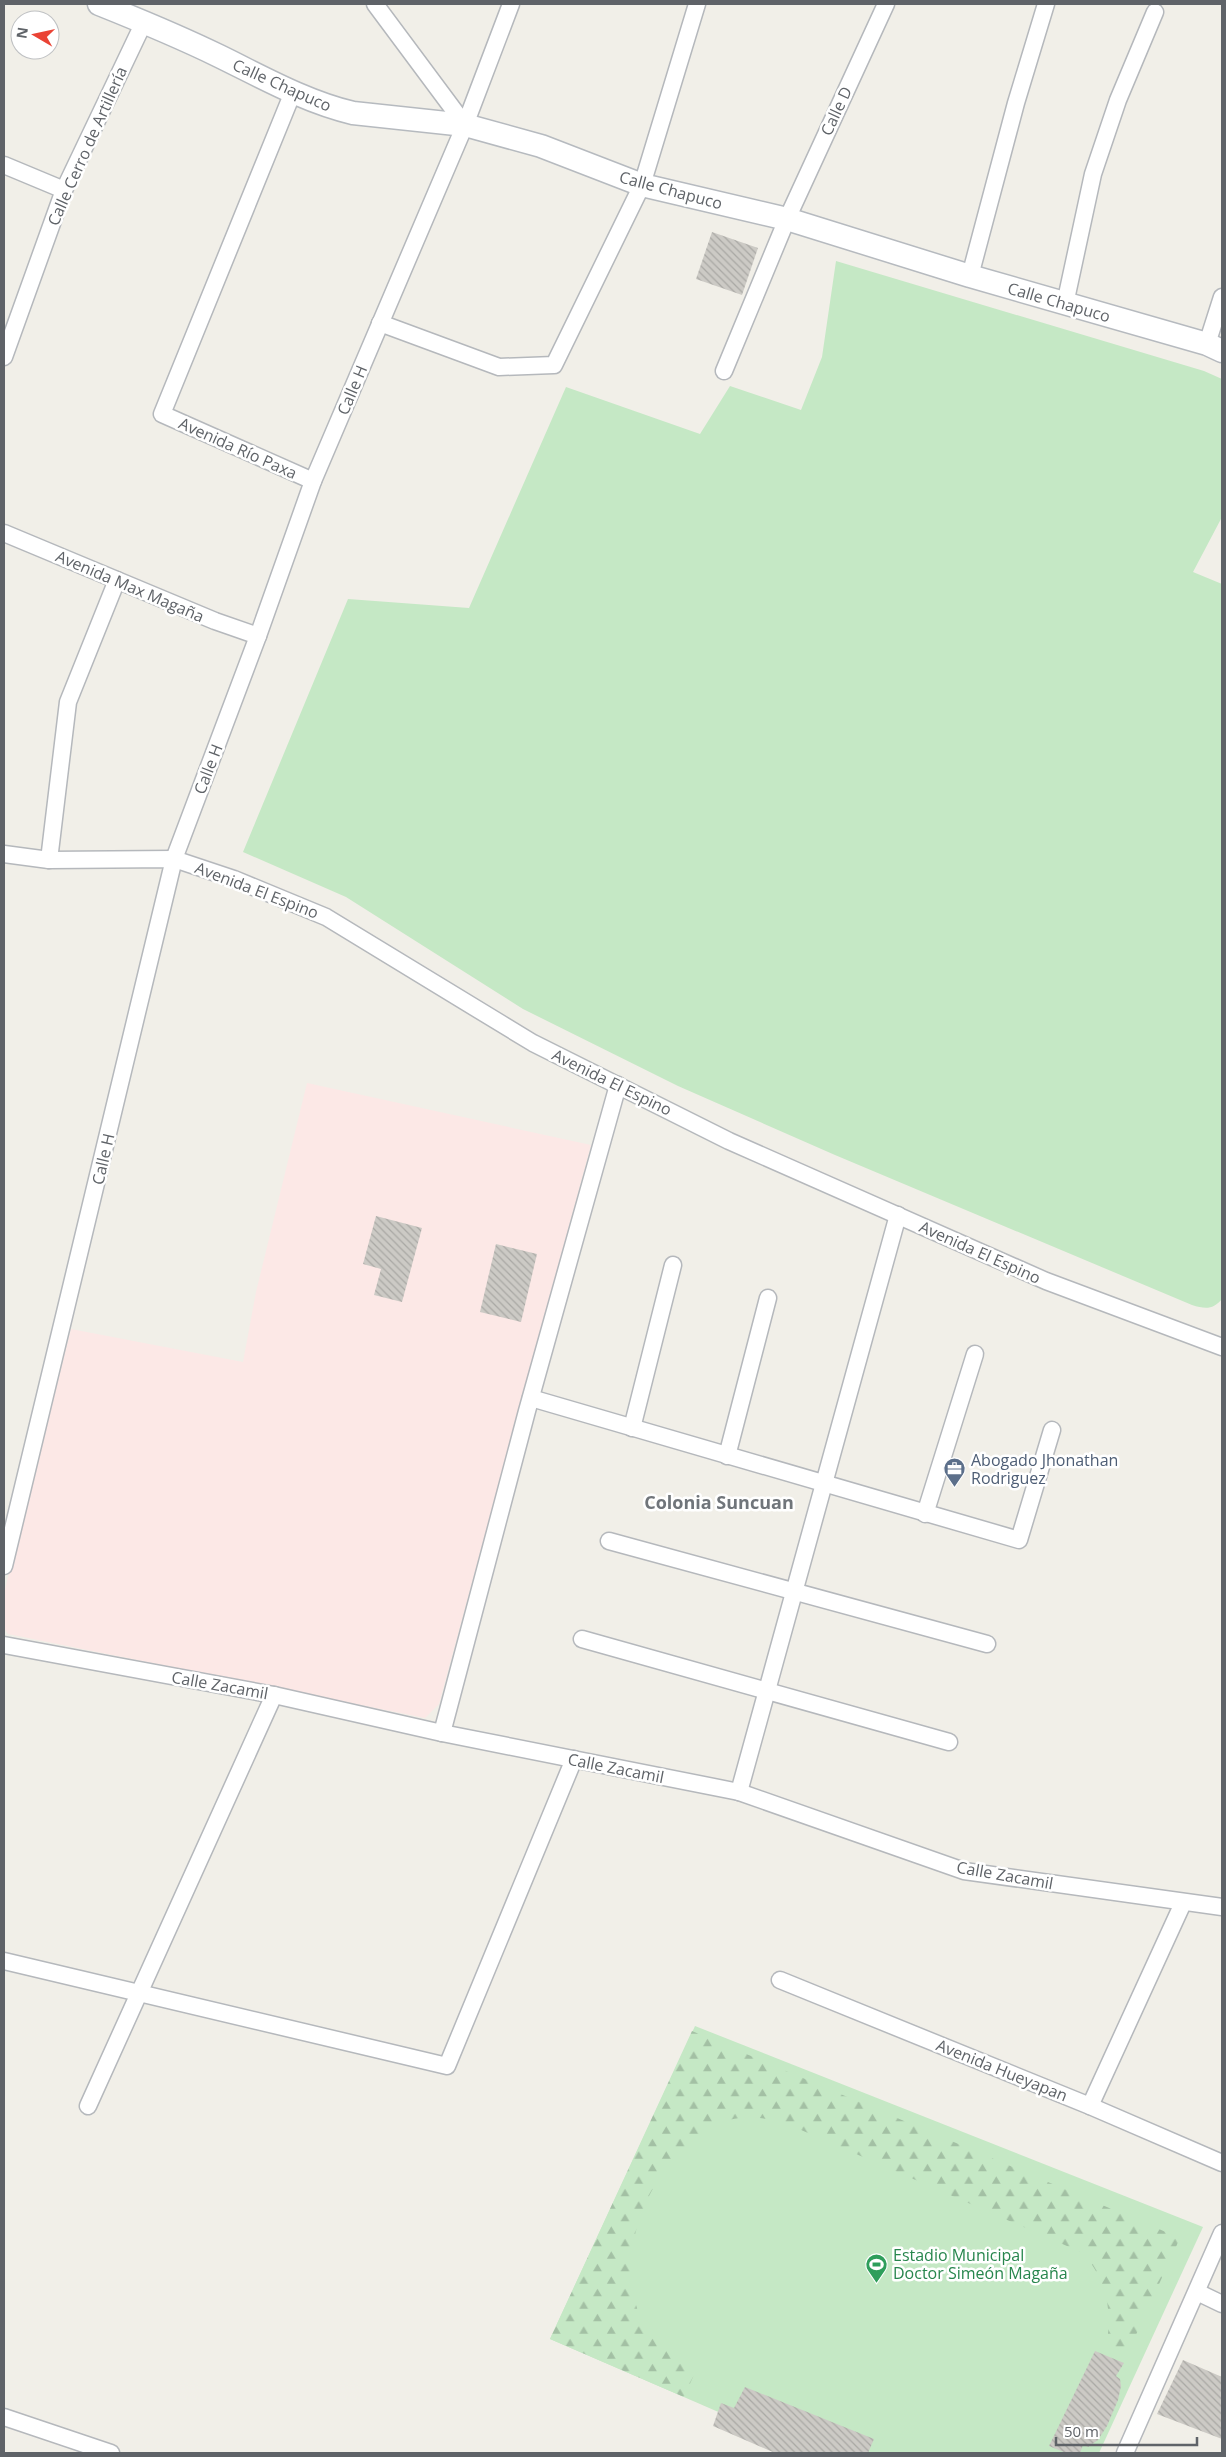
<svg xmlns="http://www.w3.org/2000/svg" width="1226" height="2457" font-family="'Open Sans',sans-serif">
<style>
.medical{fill:#fce8e6}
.green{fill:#c5e8c5}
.forest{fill:url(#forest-firs)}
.building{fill:url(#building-back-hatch)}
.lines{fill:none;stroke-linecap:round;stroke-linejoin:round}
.street-casing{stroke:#b5b8bc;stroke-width:19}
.secondary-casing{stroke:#b6babf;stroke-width:25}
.street{stroke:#fff;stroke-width:16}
.secondary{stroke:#fff;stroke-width:22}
.labels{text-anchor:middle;stroke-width:5;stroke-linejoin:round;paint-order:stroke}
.street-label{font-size:16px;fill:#5f6368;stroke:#fff}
.service-label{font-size:16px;fill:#4e5e75;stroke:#fff;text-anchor:start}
.leisure-label{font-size:16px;fill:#27864d;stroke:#fff;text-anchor:start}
.neighbourhood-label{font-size:18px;font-weight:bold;fill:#70757a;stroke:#fff}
</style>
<defs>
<pattern id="forest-firs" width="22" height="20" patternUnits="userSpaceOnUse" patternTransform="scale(1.25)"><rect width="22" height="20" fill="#c5e8c5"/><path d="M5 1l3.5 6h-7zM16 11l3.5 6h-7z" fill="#a3c0a4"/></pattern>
<pattern id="building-back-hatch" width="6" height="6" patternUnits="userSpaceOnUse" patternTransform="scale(1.25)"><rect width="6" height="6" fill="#cccac5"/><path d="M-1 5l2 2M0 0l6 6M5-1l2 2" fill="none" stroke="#a9a8a4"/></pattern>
</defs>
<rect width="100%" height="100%" fill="#f1efe8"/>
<path class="medical" d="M307 1083 591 1145 439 1704 425 1718 8 1634 4 1628V1593L71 1329 243 1362 256 1292Z"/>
<g class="green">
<path d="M836 261 1204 371 1222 379V517L1193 572 1222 584V1299C1213 1310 1205 1309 1192 1305L835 1155 678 1086 523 1009 346 897 243 852 348 599 469 608 566 387 700 434 730 386 801 410 822 357Z"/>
<path d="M695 2026 1203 2227 1099 2453H813L550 2339Z"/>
</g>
<path class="forest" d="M692 2031 1180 2238 1125 2359 1105 2350C1114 2315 1107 2280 1083 2253L792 2126C771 2118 751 2115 729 2120 717 2122 705 2131 696 2138 647 2175 618 2249 637 2308 638 2314 639 2322 643 2326 656 2345 677 2357 698 2366L684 2397 550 2339Z"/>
<g class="building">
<path d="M712 232 758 248 742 295 696 279Z"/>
<path d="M376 1216 422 1228 402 1302 374 1295 381 1269 363 1264Z"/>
<path d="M496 1244 537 1254 521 1322 480 1312Z"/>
<path d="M1095 2351 1124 2363 1116 2376 1120 2379 1121 2386 1118 2400 1107 2426 1098 2440 1088 2447 1083 2445 1080 2453H1066L1049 2446Z"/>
<path d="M1183 2360 1222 2377V2439L1157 2414Z"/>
<path d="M745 2387 874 2439 868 2453H775L713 2426 721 2403 734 2408Z"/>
</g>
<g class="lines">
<defs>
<g id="street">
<path d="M375 4 465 125"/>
<path d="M293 92 162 414 313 481"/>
<path d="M4 165 64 190"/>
<path d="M970 276 1016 103 1046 4"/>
<path d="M1065 304 1093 174 1118 100 1155 12"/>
<path d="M380 323 499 367 554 365 642 185 697 4"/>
<path d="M1207 344 1222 297"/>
<path d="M4 357 64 190 144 22"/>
<path d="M724 371 787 219 886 4"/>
<path d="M4 533 215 621 258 636"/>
<path d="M4 854 49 860 174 859 234 879 326 917 533 1043 729 1141 1046 1281 1222 1347"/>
<path d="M49 860 68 702 117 580"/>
<path d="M531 1398 1019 1540 1052 1430"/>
<path d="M632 1428 673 1265"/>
<path d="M727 1456 768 1298"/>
<path d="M925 1514 975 1354"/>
<path d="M609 1541 987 1644"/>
<path d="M4 1566 174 859 258 636 313 481 465 125 511 4"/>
<path d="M582 1639 949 1742"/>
<path d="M4 1645 274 1695 442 1733 739 1792 964 1871 1222 1907"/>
<path d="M442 1733 527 1411 618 1085"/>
<path d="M739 1792 898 1215"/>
<path d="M4 1961 447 2066 574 1759"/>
<path d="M780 1980 1090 2106 1222 2163"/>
<path d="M88 2106 274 1695"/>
<path d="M1090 2106 1183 1903"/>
<path d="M1197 2292 1222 2304"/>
<path d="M4 2417 111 2453"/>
<path d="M1125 2453 1222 2233"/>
</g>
<path id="secondary" d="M99 4C139 20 180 37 219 56 262 77 306 102 353 113L465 125 541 146 642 185 787 219 970 276 1207 344 1222 351"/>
</defs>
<use href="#street" class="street-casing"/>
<use href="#secondary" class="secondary-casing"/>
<use href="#street" class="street"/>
<use href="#secondary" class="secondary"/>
</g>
<defs>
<symbol id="office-pin" viewBox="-11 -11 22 30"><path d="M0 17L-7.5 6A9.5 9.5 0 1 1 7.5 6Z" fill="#5c6f8a" stroke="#fff"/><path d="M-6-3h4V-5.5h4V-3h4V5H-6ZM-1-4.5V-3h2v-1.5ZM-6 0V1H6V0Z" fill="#fff"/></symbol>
<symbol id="stadium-pin" viewBox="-11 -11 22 30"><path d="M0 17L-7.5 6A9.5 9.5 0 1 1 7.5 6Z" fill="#2e9e5b" stroke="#fff"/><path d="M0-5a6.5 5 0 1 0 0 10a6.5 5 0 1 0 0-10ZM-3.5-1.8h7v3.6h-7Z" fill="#fff"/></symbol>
</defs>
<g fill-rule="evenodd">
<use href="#office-pin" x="942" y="1456" width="25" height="34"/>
<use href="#stadium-pin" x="864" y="2252" width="25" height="34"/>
</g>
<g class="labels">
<g class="street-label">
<text transform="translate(282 85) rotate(24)" y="6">Calle Chapuco</text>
<text transform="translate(836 111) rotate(-65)" y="6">Calle D</text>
<text transform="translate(87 146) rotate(-66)" y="6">Calle Cerro de Artillería</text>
<text transform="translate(671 190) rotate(15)" y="6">Calle Chapuco</text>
<text transform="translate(1059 302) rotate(16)" y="6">Calle Chapuco</text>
<text transform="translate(352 390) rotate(-67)" y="6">Calle H</text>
<text transform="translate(238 448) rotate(24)" y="6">Avenida Río Paxa</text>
<text transform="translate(130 586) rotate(23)" y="6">Avenida Max Magaña</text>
<text transform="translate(208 769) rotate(-69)" y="6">Calle H</text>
<text transform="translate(257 890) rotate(21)" y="6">Avenida El Espino</text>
<text transform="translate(612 1082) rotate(26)" y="6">Avenida El Espino</text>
<text transform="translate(103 1159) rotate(-77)" y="6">Calle H</text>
<text transform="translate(980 1252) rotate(24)" y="6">Avenida El Espino</text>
<text transform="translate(220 1685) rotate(10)" y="6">Calle Zacamil</text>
<text transform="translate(616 1768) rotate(11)" y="6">Calle Zacamil</text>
<text transform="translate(1005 1875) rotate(10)" y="6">Calle Zacamil</text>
<text transform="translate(1002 2070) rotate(22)" y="6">Avenida Hueyapan</text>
</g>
<g class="service-label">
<text x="971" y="1466">Abogado Jhonathan<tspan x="971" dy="18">Rodriguez</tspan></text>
</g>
<g class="leisure-label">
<text x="893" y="2261">Estadio Municipal<tspan x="893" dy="18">Doctor Simeón Magaña</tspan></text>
</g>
<g class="neighbourhood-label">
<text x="719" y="1509">Colonia Suncuan</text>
</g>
</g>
<rect width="1226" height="2457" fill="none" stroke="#5f6368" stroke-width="10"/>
<g transform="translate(35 35) rotate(279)"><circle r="24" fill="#ffffff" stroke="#bfc1c3"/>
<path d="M0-4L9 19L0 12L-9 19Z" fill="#ea4335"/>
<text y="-8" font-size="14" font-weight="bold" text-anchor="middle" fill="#5f6368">N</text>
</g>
<path d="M1056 2437v8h141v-8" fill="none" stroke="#5f6368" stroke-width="2.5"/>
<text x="1064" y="2437" font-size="15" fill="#5f6368" stroke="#ffffff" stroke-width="4" paint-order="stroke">50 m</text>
</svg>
